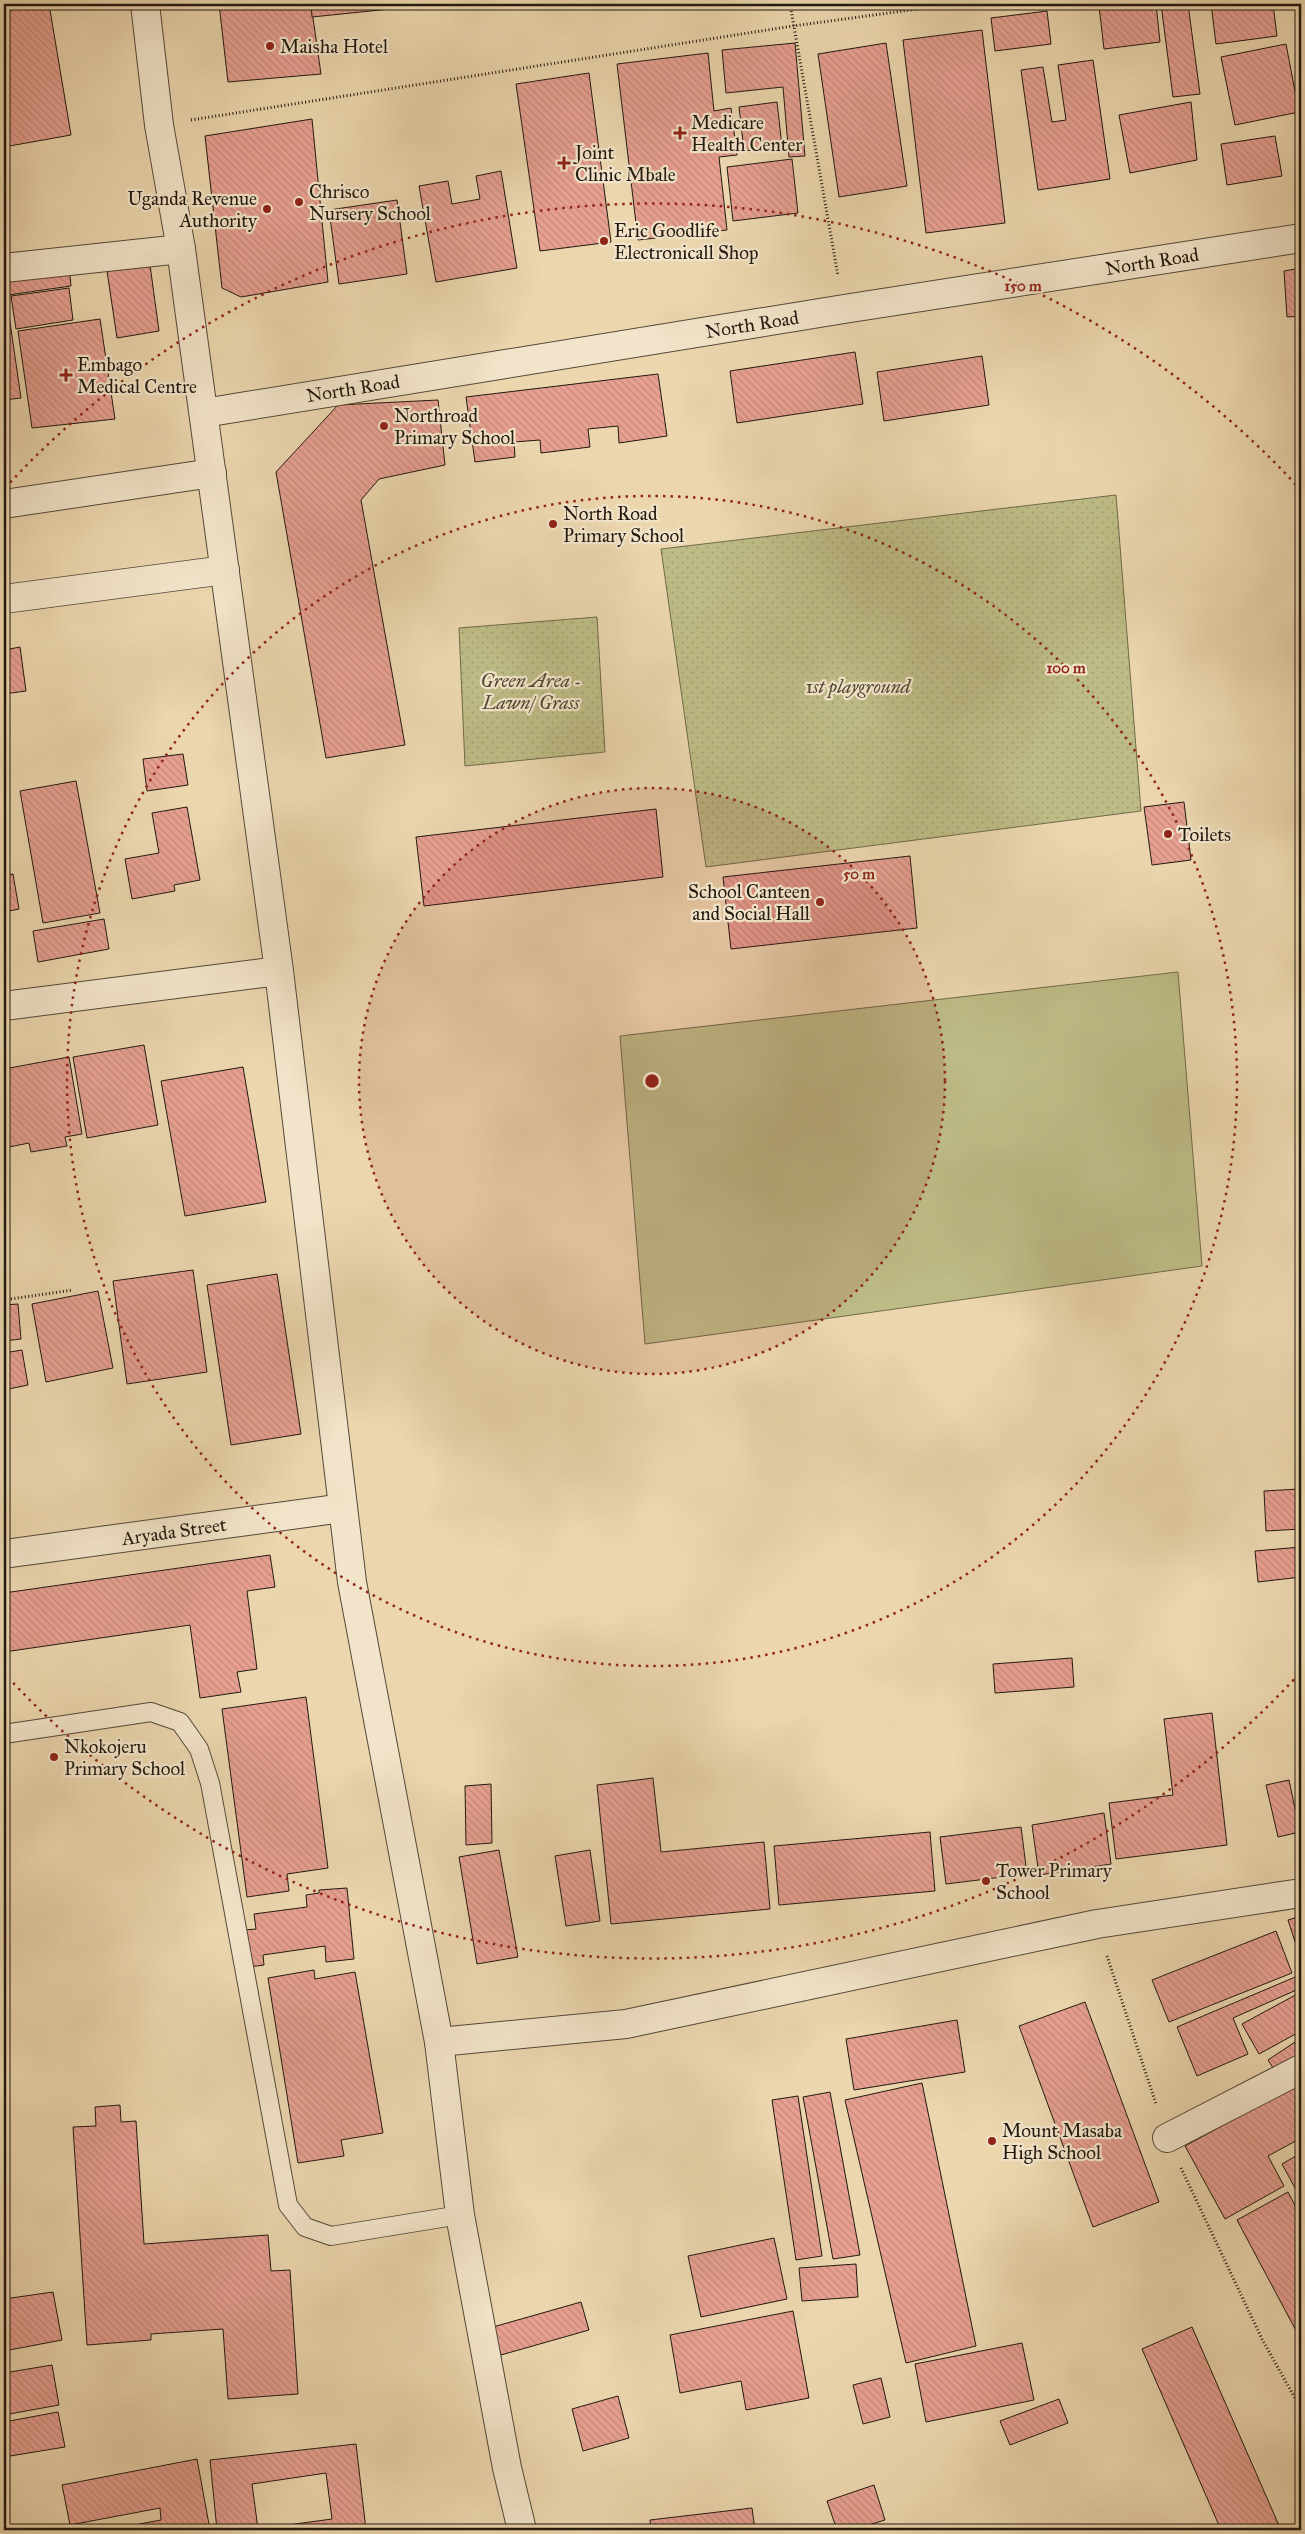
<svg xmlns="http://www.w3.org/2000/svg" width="1305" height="2534" font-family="'IM FELL Great Primer',serif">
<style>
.grass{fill:#bdbc86;stroke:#6f6a4a}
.park{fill:url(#park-dots);stroke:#6f6a4a}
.building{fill:url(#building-back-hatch);stroke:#21190f;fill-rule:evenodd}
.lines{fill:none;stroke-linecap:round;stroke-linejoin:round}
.lane-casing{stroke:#544837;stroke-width:20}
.street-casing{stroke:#544837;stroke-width:30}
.path{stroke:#21190f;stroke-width:3;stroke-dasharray:1 2.5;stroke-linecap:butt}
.lane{stroke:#f2e4ca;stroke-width:18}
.street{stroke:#f2e4ca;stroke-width:28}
.ring{fill:none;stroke:#8f2418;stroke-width:2.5;stroke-dasharray:2.5 5}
.poi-dot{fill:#8f2418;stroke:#f2e4ca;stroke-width:2}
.labels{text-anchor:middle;stroke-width:4.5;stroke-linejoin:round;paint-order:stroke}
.poi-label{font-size:19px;fill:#21190f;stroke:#f2e4ca;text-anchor:start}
.street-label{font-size:19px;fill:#21190f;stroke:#f2e4ca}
.park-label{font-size:19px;font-style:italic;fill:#504a33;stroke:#f2e4ca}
.centre{fill:#8f2418;stroke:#f2e4ca;stroke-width:2.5}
.ring-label{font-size:15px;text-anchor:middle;font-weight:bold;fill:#8f2418;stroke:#f2e4ca;stroke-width:4.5;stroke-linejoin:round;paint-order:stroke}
</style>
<defs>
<pattern id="park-dots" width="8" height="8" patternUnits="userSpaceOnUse" patternTransform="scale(1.25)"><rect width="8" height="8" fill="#bdbc86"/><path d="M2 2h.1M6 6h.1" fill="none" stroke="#a2a172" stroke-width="1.8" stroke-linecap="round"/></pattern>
<pattern id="building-back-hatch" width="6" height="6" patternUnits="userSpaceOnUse" patternTransform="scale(1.25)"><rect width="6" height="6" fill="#e7a091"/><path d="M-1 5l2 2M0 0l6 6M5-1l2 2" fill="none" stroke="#c6897c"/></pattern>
</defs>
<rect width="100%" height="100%" fill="#ebd6ae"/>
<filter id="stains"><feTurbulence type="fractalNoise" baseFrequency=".004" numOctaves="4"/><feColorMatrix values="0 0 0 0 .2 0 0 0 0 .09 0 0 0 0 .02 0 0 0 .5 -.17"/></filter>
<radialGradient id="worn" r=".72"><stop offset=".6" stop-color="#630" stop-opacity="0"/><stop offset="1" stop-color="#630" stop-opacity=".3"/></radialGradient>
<path class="grass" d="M1178 972 1202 1266 645 1344 620 1036Z"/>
<g class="park">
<path d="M1116 495 1141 811 706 867 661 549Z"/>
<path d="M597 617 605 752 465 766 459 628Z"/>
</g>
<g class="building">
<path d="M49 4 71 135 4 147V11Z"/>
<path d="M219 4H311L321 74 228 82Z"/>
<path d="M311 4H389L390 9 312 17Z"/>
<path d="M423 4H453L423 8Z"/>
<path d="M1117 4H1156L1160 42 1104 49 1099 6Z"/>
<path d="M1161 4H1188L1200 94 1173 97Z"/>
<path d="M1211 4H1273L1277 36 1216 44Z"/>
<path d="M1047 11 1051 44 995 51 991 18Z"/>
<path d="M982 30 1005 223 926 233 903 40Z"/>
<path d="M795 43 805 156 789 157 783 87 726 93 722 50Z"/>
<path d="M886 43 907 186 839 197 818 54Z"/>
<path d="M1286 44 1299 112 1235 125 1221 57Z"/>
<path d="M708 53 714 111 731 108 737 155 719 157 727 230 638 240 617 64Z"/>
<path d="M1093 60 1110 179 1038 190 1021 70 1043 67 1052 122 1066 120 1058 65Z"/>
<path d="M589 73 611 242 540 251 516 84Z"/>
<path d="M777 102 782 146 744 151 739 107Z"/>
<path d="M1191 102 1197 160 1130 173 1119 115Z"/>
<path d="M312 119 328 282 241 297 222 288 205 136Z"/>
<path d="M1275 136 1282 176 1227 185 1221 144Z"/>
<path d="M792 159 798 213 733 221 727 167Z"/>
<path d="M501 171 517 268 436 282 419 186 448 181 452 204 480 199 476 176Z"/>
<path d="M397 200 407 274 339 284 329 210Z"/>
<path d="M69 265 71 286 8 295 4 275Z"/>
<path d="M150 265 159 331 117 338 107 271Z"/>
<path d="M1301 268V316L1287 317 1284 271Z"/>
<path d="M4 281 21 398 4 400Z"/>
<path d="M69 288 73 320 16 329 11 296Z"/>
<path d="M100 319 115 419 32 428 18 331Z"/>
<path d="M855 352 863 404 737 423 730 371Z"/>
<path d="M982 356 989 405 884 421 877 372Z"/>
<path d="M658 374 667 436 619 443 618 426 588 429 590 447 541 453 540 440 514 442 515 457 475 462 466 397Z"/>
<path d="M438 400 445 465 379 479 361 500 405 745 326 758 276 472 338 405Z"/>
<path d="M20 647 26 691 4 694V650Z"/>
<path d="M183 754 188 785 147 791 143 759Z"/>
<path d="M76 781 100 913 43 923 20 791Z"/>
<path d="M1184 802 1191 860 1152 865 1144 807Z"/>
<path d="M187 807 200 880 174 885 175 891 132 899 125 859 159 853 152 813Z"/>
<path d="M656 809 663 877 424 906 416 837Z"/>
<path d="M4 839 9 868 4 869Z"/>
<path d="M910 856 917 928 731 949 723 877Z"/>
<path d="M13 874 19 909 4 912V876Z"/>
<path d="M104 919 109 949 38 962 33 931Z"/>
<path d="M144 1045 158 1125 87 1138 73 1057Z"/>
<path d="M69 1057 82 1134 65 1137 67 1146 31 1152 29 1143 4 1148V1069Z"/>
<path d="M243 1067 266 1202 185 1216 161 1081Z"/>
<path d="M193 1270 207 1372 127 1384 113 1281Z"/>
<path d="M277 1274 301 1434 231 1445 207 1285Z"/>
<path d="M98 1291 113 1368 46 1382 32 1304Z"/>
<path d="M18 1304 21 1339 4 1341V1305Z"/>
<path d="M22 1350 28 1385 4 1390V1353Z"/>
<path d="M1299 1489 1301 1529 1266 1531 1264 1491Z"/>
<path d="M1301 1547V1577L1258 1582 1255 1551Z"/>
<path d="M270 1555 275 1587 247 1591 257 1669 237 1672 241 1692 200 1698 190 1625 4 1652V1593Z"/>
<path d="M1072 1658 1074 1687 995 1693 993 1664Z"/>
<path d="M306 1697 328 1868 287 1874 289 1891 247 1897 222 1709Z"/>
<path d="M1212 1713 1227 1845 1116 1859 1109 1803 1173 1795 1164 1719Z"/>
<path d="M653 1778 661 1852 764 1842 770 1909 611 1924 597 1785Z"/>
<path d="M1289 1780 1300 1832 1278 1837 1266 1785Z"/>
<path d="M491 1784 492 1843 466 1845 465 1786Z"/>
<path d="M1104 1813 1111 1864 1039 1875 1032 1825Z"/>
<path d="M1021 1827 1027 1874 946 1884 940 1837Z"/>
<path d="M930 1832 935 1891 779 1905 774 1846Z"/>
<path d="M499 1850 518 1957 477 1964 459 1857Z"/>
<path d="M590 1850 600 1921 566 1926 555 1856Z"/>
<path d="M347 1888 354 1959 326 1962 325 1946 263 1955 264 1965 249 1967 244 1930 256 1929 254 1914 307 1907 306 1895 319 1893V1890Z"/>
<path d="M1301 1916V1950L1298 1951 1288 1920Z"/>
<path d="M1276 1931 1292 1973 1169 2022 1152 1980Z"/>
<path d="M314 1970 315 1979 355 1972 383 2133 341 2140 344 2156 298 2163 268 1978Z"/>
<path d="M1300 1975 1301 1988 1233 2018 1248 2054 1197 2076 1177 2027Z"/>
<path d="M1301 1992V2031L1259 2054 1242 2024Z"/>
<path d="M1085 2002 1159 2202 1093 2227 1019 2026Z"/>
<path d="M957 2020 965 2072 854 2090 846 2039Z"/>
<path d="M1301 2038V2058L1277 2074 1268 2060Z"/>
<path d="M922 2083 976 2346 906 2363 845 2100Z"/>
<path d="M1301 2083V2138L1268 2156 1284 2186 1225 2219 1185 2146Z"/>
<path d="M830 2092 860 2255 833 2259 803 2097Z"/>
<path d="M798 2096 822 2256 796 2260 772 2100Z"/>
<path d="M120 2105 121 2122 136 2121 144 2244 268 2235 271 2271 290 2270 298 2394 228 2399 223 2329 151 2334V2340L87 2345 73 2127 96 2126 95 2107Z"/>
<path d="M1301 2153V2199L1282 2164Z"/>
<path d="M1288 2192 1301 2217V2340L1237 2220Z"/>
<path d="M774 2238 787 2299 701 2317 688 2256Z"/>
<path d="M856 2264 858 2297 802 2301 799 2268Z"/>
<path d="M53 2292 62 2340 4 2351V2299Z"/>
<path d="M581 2302 589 2330 501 2355 493 2327Z"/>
<path d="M793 2311 809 2398 746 2410 741 2381 680 2393 670 2335Z"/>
<path d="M1192 2327 1281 2530H1221L1142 2349Z"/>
<path d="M1022 2343 1034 2400 926 2422 915 2364Z"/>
<path d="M52 2365 59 2405 4 2415V2373Z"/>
<path d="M881 2378 890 2417 863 2424 853 2385Z"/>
<path d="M618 2396 629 2438 583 2451 572 2409Z"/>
<path d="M1059 2399 1068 2423 1010 2445 1000 2421Z"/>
<path d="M58 2412 65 2447 4 2457V2422Z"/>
<path d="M356 2444 366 2530H217L210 2460ZM326 2473 332 2519 258 2529 252 2484Z"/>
<path d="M197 2459 210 2530H140L139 2524 161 2520 160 2508 70 2525 62 2485Z"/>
<path d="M874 2485 885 2520 852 2530H837L827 2501Z"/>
<path d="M752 2508 755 2530H651L650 2520Z"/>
</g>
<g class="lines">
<defs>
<path id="lane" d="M4 1734 151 1712 180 1722 199 1749 210 1783 288 2205 305 2227 331 2236 460 2215"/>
<g id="street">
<path d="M145 4 159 125 181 249 279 971 352 1582 439 2042 460 2215 507 2468 522 2530"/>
<path d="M4 268 181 249"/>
<path d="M204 413 844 309 1301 238"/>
<path d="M4 504 212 473"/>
<path d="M4 599 225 570"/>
<path d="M4 1006 279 971"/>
<path d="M4 1554 343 1508"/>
<path d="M439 2042 626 2024 1097 1924 1301 1893"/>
<path d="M1167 2138 1301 2069"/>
</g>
</defs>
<use href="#lane" class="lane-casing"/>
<use href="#street" class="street-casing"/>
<g class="path">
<path d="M790 4 838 276"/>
<path d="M191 120 793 26 955 4"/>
<path d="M4 798 11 797"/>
<path d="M4 1300 73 1290"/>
<path d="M1107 1956 1156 2104"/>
<path d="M1181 2168 1262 2339 1301 2409"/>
</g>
<use href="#lane" class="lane"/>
<use href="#street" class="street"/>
</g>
<circle cx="652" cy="1081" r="293" fill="#8f2418" fill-opacity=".12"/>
<g class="ring">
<circle cx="652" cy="1081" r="293"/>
<circle cx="652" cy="1081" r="585"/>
<path d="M1299 1674A878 878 0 0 1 5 1674M5 488A878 878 0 0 1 1299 488"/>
</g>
<g class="poi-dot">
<circle cx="270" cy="46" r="5"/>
<path d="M677.5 125.5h5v5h5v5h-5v5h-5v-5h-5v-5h5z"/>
<path d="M561.5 155.5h5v5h5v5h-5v5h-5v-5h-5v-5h5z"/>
<circle cx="299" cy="202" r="5"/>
<circle cx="267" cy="209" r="5"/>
<circle cx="604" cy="241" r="5"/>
<path d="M63.5 367.5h5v5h5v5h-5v5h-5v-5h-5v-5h5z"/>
<circle cx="384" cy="426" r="5"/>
<circle cx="553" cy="524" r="5"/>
<circle cx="1168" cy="834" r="5"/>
<circle cx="820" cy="902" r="5"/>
<circle cx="54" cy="1757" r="5"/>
<circle cx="986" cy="1881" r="5"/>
<circle cx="992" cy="2141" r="5"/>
</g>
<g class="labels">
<g class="poi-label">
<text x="280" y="53">Maisha Hotel</text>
<text x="691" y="129">Medicare<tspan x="691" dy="22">Health Center</tspan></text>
<text x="575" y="159">Joint<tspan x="575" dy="22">Clinic Mbale</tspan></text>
<text x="309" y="198">Chrisco<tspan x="309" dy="22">Nursery School</tspan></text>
<text x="257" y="205" text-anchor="end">Uganda Revenue<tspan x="257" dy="22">Authority</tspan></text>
<text x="614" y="237">Eric Goodlife<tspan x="614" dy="22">Electronicall Shop</tspan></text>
<text x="77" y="371">Embago<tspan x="77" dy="22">Medical Centre</tspan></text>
<text x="394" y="422">Northroad<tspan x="394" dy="22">Primary School</tspan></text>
<text x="563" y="520">North Road<tspan x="563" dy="22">Primary School</tspan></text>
<text x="1178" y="841">Toilets</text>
<text x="810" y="898" text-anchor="end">School Canteen<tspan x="810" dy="22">and Social Hall</tspan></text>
<text x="64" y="1753">Nkokojeru<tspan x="64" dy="22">Primary School</tspan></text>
<text x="996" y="1877">Tower Primary<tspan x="996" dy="22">School</tspan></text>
<text x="1002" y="2137">Mount Masaba<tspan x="1002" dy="22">High School</tspan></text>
</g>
<g class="street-label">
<text transform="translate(1152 261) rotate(-9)" y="7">North Road</text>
<text transform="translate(752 324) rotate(-9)" y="7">North Road</text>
<text transform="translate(353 388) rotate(-9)" y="7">North Road</text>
<text transform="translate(174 1531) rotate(-8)" y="7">Aryada Street</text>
</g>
<g class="park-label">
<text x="531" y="687">Green Area -<tspan x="531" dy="22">Lawn/ Grass</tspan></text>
<text x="858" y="693">1st playground</text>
</g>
</g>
<circle cx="652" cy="1081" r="8" class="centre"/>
<g class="ring-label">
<text x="1023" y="291">150 m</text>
<text x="1066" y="673">100 m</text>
<text x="859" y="879">50 m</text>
</g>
<rect width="1305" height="2534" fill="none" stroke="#ebd6ae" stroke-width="20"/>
<rect x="5" y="5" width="1295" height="2524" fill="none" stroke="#21190f" stroke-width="2.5"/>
<rect x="10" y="10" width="1285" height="2514" fill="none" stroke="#21190f"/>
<rect width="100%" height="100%" filter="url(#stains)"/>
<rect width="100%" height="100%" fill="url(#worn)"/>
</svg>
